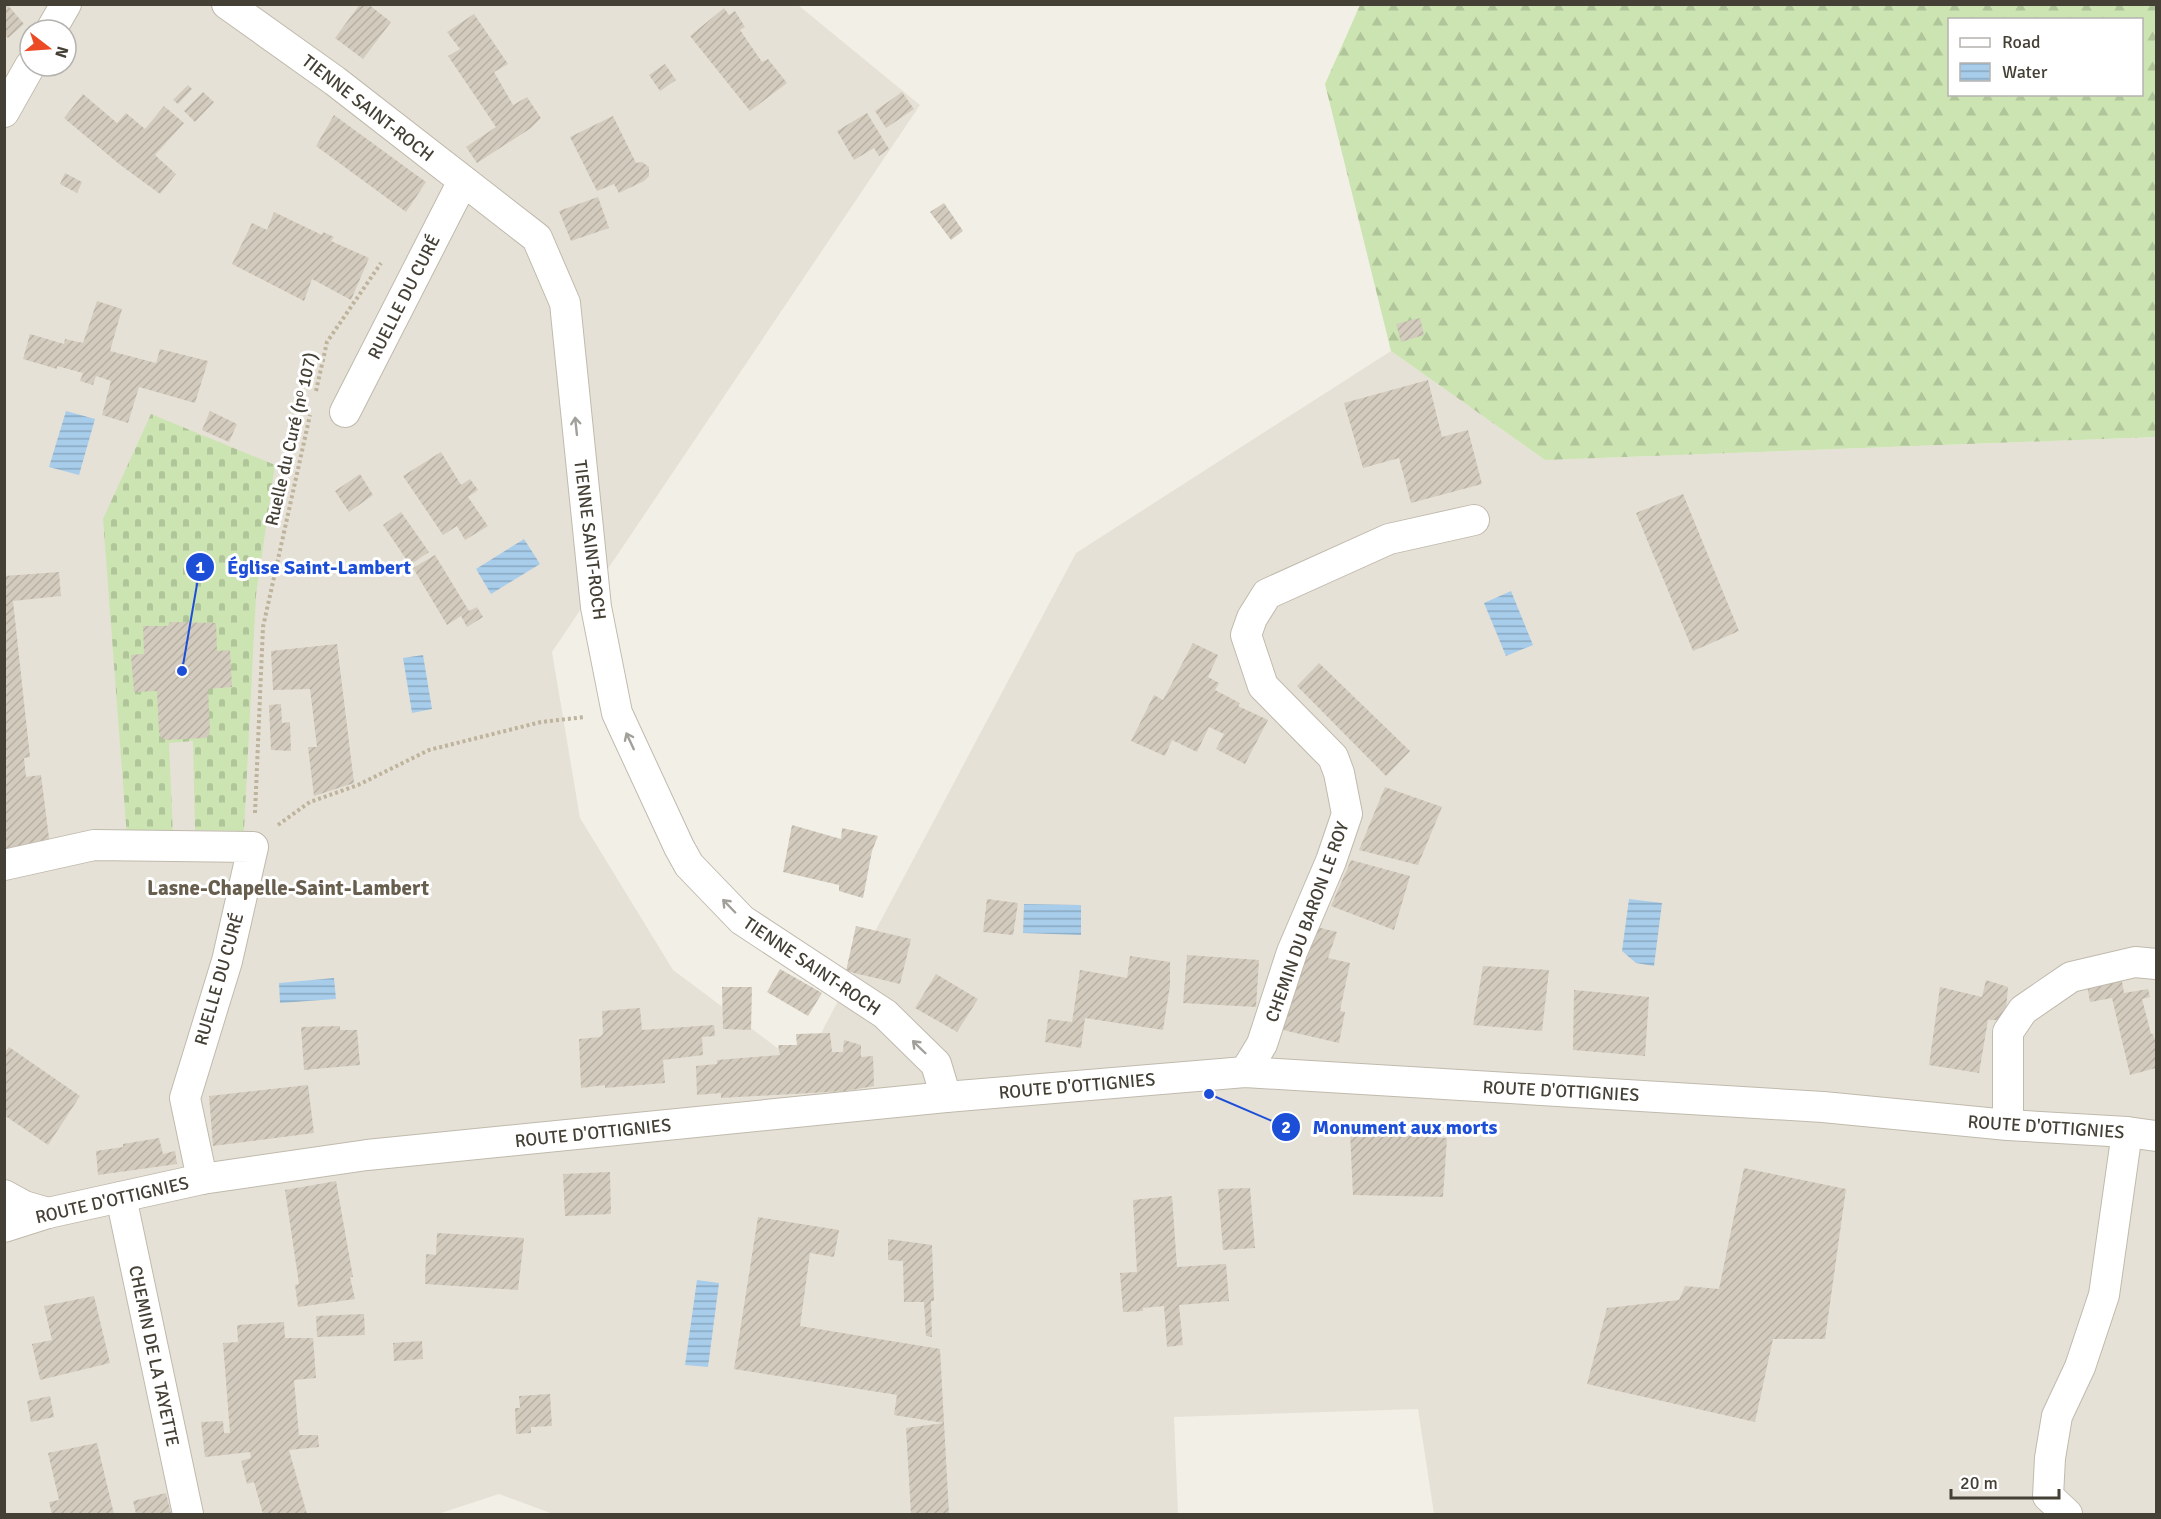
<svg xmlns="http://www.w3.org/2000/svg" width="2161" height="1519" font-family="Signika,sans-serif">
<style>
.residential{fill:#e6e1d6;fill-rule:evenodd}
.forest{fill:url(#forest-firs);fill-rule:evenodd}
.cemetery{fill:url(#cemetery-stones)}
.water{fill:url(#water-rules)}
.building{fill:url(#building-hatch)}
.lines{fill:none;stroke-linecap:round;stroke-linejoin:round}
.street-casing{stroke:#c0baad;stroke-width:32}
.path{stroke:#beb39c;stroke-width:4;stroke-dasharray:3 3;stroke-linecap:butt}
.street{stroke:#fff;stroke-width:30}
.oneway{stroke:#a2a09a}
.labels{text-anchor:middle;stroke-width:6;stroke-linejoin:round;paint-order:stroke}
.street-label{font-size:18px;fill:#454036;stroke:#fff}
.quarter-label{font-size:21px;font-weight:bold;fill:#675e4e;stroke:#fff}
.leader{fill:none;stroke:#1d4ed8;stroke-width:2}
.callout-dot{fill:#1d4ed8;stroke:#fff;stroke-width:2}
.mark-label{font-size:18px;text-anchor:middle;font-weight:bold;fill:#fff}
.callout-label{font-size:20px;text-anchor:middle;font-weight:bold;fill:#1d4ed8;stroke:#fff;stroke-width:6;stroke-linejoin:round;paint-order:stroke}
</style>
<defs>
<pattern id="forest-firs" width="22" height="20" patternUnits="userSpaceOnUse" patternTransform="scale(1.5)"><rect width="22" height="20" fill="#cce4b2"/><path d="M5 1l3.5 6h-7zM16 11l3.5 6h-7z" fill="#b1c59a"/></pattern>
<pattern id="cemetery-stones" width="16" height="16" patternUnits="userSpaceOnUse" patternTransform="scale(1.5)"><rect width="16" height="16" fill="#cce4b2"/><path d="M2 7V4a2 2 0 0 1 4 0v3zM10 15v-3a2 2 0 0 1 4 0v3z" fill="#b1c59a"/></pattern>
<pattern id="water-rules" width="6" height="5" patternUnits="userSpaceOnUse" patternTransform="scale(1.5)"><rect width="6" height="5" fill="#a7cdeb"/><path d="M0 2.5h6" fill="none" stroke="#8aa8bf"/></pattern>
<pattern id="building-hatch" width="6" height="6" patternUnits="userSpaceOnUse" patternTransform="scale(1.5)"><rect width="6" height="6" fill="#d3cbbd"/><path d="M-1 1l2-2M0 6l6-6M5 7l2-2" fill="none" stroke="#b6afa3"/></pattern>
</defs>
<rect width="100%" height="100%" fill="#f2efe7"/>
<path class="residential" d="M5 5H798L920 105 552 652 580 818 673 970 803 1067 1076 553 1391 351 1545 460 2156 437V1514H1434L1418 1409 1174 1417 1178 1514H553L499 1494 438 1514H5ZM30 30H66V66H30Z"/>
<path class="forest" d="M1360 5H2156V437L1545 460 1391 351 1325 84ZM1950 20H2142V94H1950Z"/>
<path class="cemetery" d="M151 414 275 465 256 595 244 831 195 830 193 741 169 743 173 836 127 837 103 519Z"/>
<g class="water">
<path d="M66 411 95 419 79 475 49 467Z"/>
<path d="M524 539 540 564 491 594 476 569Z"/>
<path d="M1511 591 1533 645 1506 656 1484 603Z"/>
<path d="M423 655 432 709 412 713 403 658Z"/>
<path d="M1629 899 1662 903 1654 966 1636 963 1622 951Z"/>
<path d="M1024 904 1081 905V935L1023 933Z"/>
<path d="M334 978 336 999 280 1003 279 983Z"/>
<path d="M697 1280 719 1283 708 1367 685 1365Z"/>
</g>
<g class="building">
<path d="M4 4H7L24 24 8 38 4 34Z"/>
<path d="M360 4H368L391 22 363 59 335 38Z"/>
<path d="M724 8 729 15 735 11 745 27 740 30 762 62 768 59 787 83 750 111 690 36Z"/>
<path d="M474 14 508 64 494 72 513 105 527 97 541 118 531 128 477 163 466 147 496 127 448 56 460 49 447 32Z"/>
<path d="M665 64 676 80 660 91 649 75Z"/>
<path d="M188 85 192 89 178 104 173 100Z"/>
<path d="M203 92 214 102 195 122 184 111Z"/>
<path d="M902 92 914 109 886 128 875 111Z"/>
<path d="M83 94 117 123 126 113 145 129 164 106 184 123 155 155 176 174 160 194 119 164 64 118Z"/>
<path d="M867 113 889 149 879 156 874 148 854 160 837 131Z"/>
<path d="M334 115 426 182 406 212 316 146Z"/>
<path d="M613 116 636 163 642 162 649 167V176L644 181 619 193 614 184 597 191 570 137Z"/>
<path d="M65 173 82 182 77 193 60 184Z"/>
<path d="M598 197 609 228 571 241 559 211Z"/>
<path d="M944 203 963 231 951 240 930 212Z"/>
<path d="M274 212 322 235 323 232 334 237 331 241 369 258 351 300 312 279 304 301 232 264 252 223 267 230Z"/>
<path d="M97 301 122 309 110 351 156 363 160 349 208 361 195 403 139 387 128 423 102 415 111 381 96 376 93 385 80 381 83 373 57 366V369L23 359 30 334 64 344 65 339 83 343Z"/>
<path d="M1420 318 1424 335 1401 342 1396 324Z"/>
<path d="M1428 380 1442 437 1468 430 1482 484 1411 503 1399 458 1363 468 1344 403Z"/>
<path d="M210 411 237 424 229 442 202 430Z"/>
<path d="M441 452 461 485 470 479 478 490 468 497 488 526 465 540 457 526 443 535 403 476Z"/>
<path d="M360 474 373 495 349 512 335 491Z"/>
<path d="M1683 494 1739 631 1693 651 1636 513Z"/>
<path d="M401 512 429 552 410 565 383 525Z"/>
<path d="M435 555 469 611 477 607 483 617 467 627 461 616 447 625 413 568Z"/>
<path d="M59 572 61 596 13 601 30 757 24 758 26 777 41 775 50 846 5 853 4 576Z"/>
<path d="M170 622 216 623 217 651 230 650 232 687 208 689 210 729 209 736 205 738 166 740 161 738 159 732 157 691 134 692 131 655 144 654 143 626H168Z"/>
<path d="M1193 643 1218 655 1208 677 1219 683 1215 690 1240 703 1238 706 1268 720 1245 764 1216 749 1224 734 1209 727 1197 752 1172 740 1165 756 1131 741 1154 695 1163 700Z"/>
<path d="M337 644 354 783 314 796 308 747H317L310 689 273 690 271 651Z"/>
<path d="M1319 663 1410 751 1386 776 1297 686Z"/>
<path d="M281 704 282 723 290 722 291 751 271 750 269 705Z"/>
<path d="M1385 787 1442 807 1418 865 1359 850Z"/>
<path d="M792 825 841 839 842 828 878 836 872 851 863 898 839 891V885L783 872Z"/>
<path d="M1351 860 1410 876 1394 930 1331 906Z"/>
<path d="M987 899 1018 903 1013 935 983 932Z"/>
<path d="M856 926 911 939 900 984 846 971Z"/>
<path d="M1313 926 1337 932 1328 958 1350 963 1340 1011 1345 1012 1339 1043 1283 1030 1301 952Z"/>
<path d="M1187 955 1259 960 1256 1007 1183 1003Z"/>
<path d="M1130 956 1170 962V985L1163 1030 1085 1018 1081 1048 1045 1042 1048 1019 1072 1022 1080 970 1127 978Z"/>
<path d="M1483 966 1549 970 1542 1031 1473 1025Z"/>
<path d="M780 969 822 993 808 1016 767 992Z"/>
<path d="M936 974 978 999 957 1032 915 1008Z"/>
<path d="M2121 976 2124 993 2148 989 2150 997 2142 999 2151 1034H2153L2156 1044V1068L2130 1075 2112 998 2090 1002 2087 985Z"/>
<path d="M1986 980 2008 987 2005 1020H1988L1979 1073 1929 1065 1940 987 1982 997Z"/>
<path d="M722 987H752L751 1030 723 1029Z"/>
<path d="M1574 990 1649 997 1645 1056 1573 1050Z"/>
<path d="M640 1008 642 1030 714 1025 715 1036 702 1037 703 1055 663 1060 665 1083 605 1088V1085L581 1088 579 1039 600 1037 603 1034 602 1011Z"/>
<path d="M340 1026V1030H357L360 1065 304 1070 301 1027Z"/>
<path d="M830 1033 832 1052H843L844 1040 861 1045V1057L873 1056 874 1086 845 1091 721 1098V1093L697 1095 696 1066 717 1064V1060L780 1055 778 1045H797L796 1034Z"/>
<path d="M9 1047 80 1096 48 1145 4 1115V1054Z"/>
<path d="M308 1085 314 1133 213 1146 209 1096Z"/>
<path d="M1350 1132 1447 1138 1443 1197 1353 1195Z"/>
<path d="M159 1138 163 1154 175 1151 177 1164 98 1175 96 1151 123 1147V1144Z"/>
<path d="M1744 1168 1846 1189 1825 1339H1773L1755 1422 1587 1384 1607 1308 1679 1300 1685 1286 1719 1289Z"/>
<path d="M610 1172 611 1214 565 1216 563 1174Z"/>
<path d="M336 1181 353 1277H350L355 1299 298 1307 295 1285 299 1284 285 1190Z"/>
<path d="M1250 1188 1255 1248 1223 1250 1218 1189Z"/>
<path d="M1172 1196 1177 1267 1226 1264 1229 1301 1179 1305 1183 1345 1167 1347 1164 1306 1143 1308V1311L1123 1312 1120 1273 1137 1272 1133 1200Z"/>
<path d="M758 1217 839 1230 834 1257 810 1253 800 1326 940 1349 944 1423 894 1415 897 1395 734 1369Z"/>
<path d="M437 1233 524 1238 518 1290 425 1284 426 1254 436 1255Z"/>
<path d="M888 1239 932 1245 934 1301H931L932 1337 926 1336 924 1302H904L903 1261 888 1260Z"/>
<path d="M94 1296 110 1363 40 1380 32 1344 52 1340 44 1306Z"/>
<path d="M364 1314 365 1335 317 1337 316 1316Z"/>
<path d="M284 1322 285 1338H313L316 1378 294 1380 299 1435H318L319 1447 289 1450 307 1514H263L254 1482 247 1484 241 1461 251 1458 250 1452 205 1457 201 1422 223 1421 224 1433H230L223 1343 238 1342 237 1325Z"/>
<path d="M422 1341 423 1359 394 1361 393 1343Z"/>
<path d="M550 1394 552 1426 531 1427V1433L516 1434 515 1408H520L519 1396Z"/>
<path d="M50 1396 54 1417 31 1422 27 1401Z"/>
<path d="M944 1423 949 1514H911L906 1428Z"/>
<path d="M97 1443 114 1514H52L49 1502 59 1500 48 1453Z"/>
<path d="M166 1493 171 1514H136L133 1501Z"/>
</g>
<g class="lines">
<defs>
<g id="street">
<path d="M227 4 335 81 537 238 565 303 596 607 617 713 679 847 689 865 742 920 885 1014 936 1064 946 1097"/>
<path d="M51 30 66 4"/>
<path d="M4 112 30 66"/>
<path d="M345 412 463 181"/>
<path d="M4 865 94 845 253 847 227 961 185 1098 202 1179"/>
<path d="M1245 1072 1262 1044 1292 952 1331 861 1347 814 1339 773 1333 757 1263 686 1246 635 1252 618 1267 594 1389 539 1474 520"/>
<path d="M2008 1125V1032L2023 1010 2071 977 2135 962 2156 964"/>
<path d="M4 1195 24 1206 48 1213"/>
<path d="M121 1197 188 1514"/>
<path d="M4 1227 48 1213 202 1179 367 1155 946 1097 1245 1072 1823 1107 2008 1125 2127 1132 2156 1136"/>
<path d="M2067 1514 2048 1496 2050 1458 2057 1416 2080 1367 2104 1295 2127 1132"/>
</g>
</defs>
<use href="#street" class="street-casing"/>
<g class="path">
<path d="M316 391 327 342 381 263"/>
<path d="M255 813 263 627 310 415"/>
<path d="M278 825 310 802 358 785 429 750 541 722 585 717"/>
</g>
<use href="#street" class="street"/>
</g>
<defs><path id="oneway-shaft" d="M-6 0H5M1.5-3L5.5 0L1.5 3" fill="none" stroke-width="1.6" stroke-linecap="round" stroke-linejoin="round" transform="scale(1.5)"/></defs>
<g class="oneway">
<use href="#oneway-shaft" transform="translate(576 426) rotate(-96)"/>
<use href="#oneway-shaft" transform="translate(630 741) rotate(-115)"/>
<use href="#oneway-shaft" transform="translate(729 906) rotate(-134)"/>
<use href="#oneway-shaft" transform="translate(919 1047) rotate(-136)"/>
</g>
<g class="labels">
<g class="street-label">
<text transform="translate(368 108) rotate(38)" y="6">TIENNE SAINT-ROCH</text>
<text transform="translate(404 297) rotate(-63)" y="6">RUELLE DU CURÉ</text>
<text transform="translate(291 439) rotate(-77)" y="6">Ruelle du Curé (nᵒ 107)</text>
<text transform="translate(590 540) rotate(83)" y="6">TIENNE SAINT-ROCH</text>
<text transform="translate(1307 922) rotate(-70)" y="6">CHEMIN DU BARON LE ROY</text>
<text transform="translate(812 966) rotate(34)" y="6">TIENNE SAINT-ROCH</text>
<text transform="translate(219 979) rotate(-74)" y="6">RUELLE DU CURÉ</text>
<text transform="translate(1077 1086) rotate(-5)" y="6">ROUTE D'OTTIGNIES</text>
<text transform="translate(1561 1091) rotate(3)" y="6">ROUTE D'OTTIGNIES</text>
<text transform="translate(2046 1127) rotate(4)" y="6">ROUTE D'OTTIGNIES</text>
<text transform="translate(593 1133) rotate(-6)" y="6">ROUTE D'OTTIGNIES</text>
<text transform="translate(112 1200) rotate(-13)" y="6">ROUTE D'OTTIGNIES</text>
<text transform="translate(154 1356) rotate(78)" y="6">CHEMIN DE LA TAYETTE</text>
</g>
<g class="quarter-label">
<text x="288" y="895">Lasne-Chapelle-Saint-Lambert</text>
</g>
</g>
<path class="leader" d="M182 671L200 567M1209 1094L1286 1127"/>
<g class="callout-dot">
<circle cx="182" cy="671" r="6"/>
<circle cx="1209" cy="1094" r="6"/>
<circle cx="200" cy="567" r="15"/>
<circle cx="1286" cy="1127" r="15"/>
</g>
<g class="mark-label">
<text x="200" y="573">1</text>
<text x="1286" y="1133">2</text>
</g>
<g class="callout-label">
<text x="319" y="574">Église Saint-Lambert</text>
<text x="1405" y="1134">Monument aux morts</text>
</g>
<rect width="2161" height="1519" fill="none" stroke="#454036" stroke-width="12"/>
<rect x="1948" y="18" width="195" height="78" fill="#ffffff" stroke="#b5b3af" stroke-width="1.5"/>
<rect x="1960" y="38" width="30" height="9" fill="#ffffff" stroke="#b5b3af" stroke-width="1.5"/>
<text x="2002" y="48" font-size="18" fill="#454036">Road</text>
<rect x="1960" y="63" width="30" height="18" fill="url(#water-rules)" stroke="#b5b3af" stroke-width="1.5"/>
<text x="2002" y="78" font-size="18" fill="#454036">Water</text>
<g transform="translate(48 48) rotate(107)"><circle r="28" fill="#ffffff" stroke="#b5b3af" stroke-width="1.5"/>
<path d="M0-4.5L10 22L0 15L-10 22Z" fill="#ec4a24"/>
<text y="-9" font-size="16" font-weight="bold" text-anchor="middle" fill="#454036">N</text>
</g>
<path d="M1951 1489v9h108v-9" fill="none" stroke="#454036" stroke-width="3"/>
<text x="1960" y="1489" font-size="18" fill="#454036" stroke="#ffffff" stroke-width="4.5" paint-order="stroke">20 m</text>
</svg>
